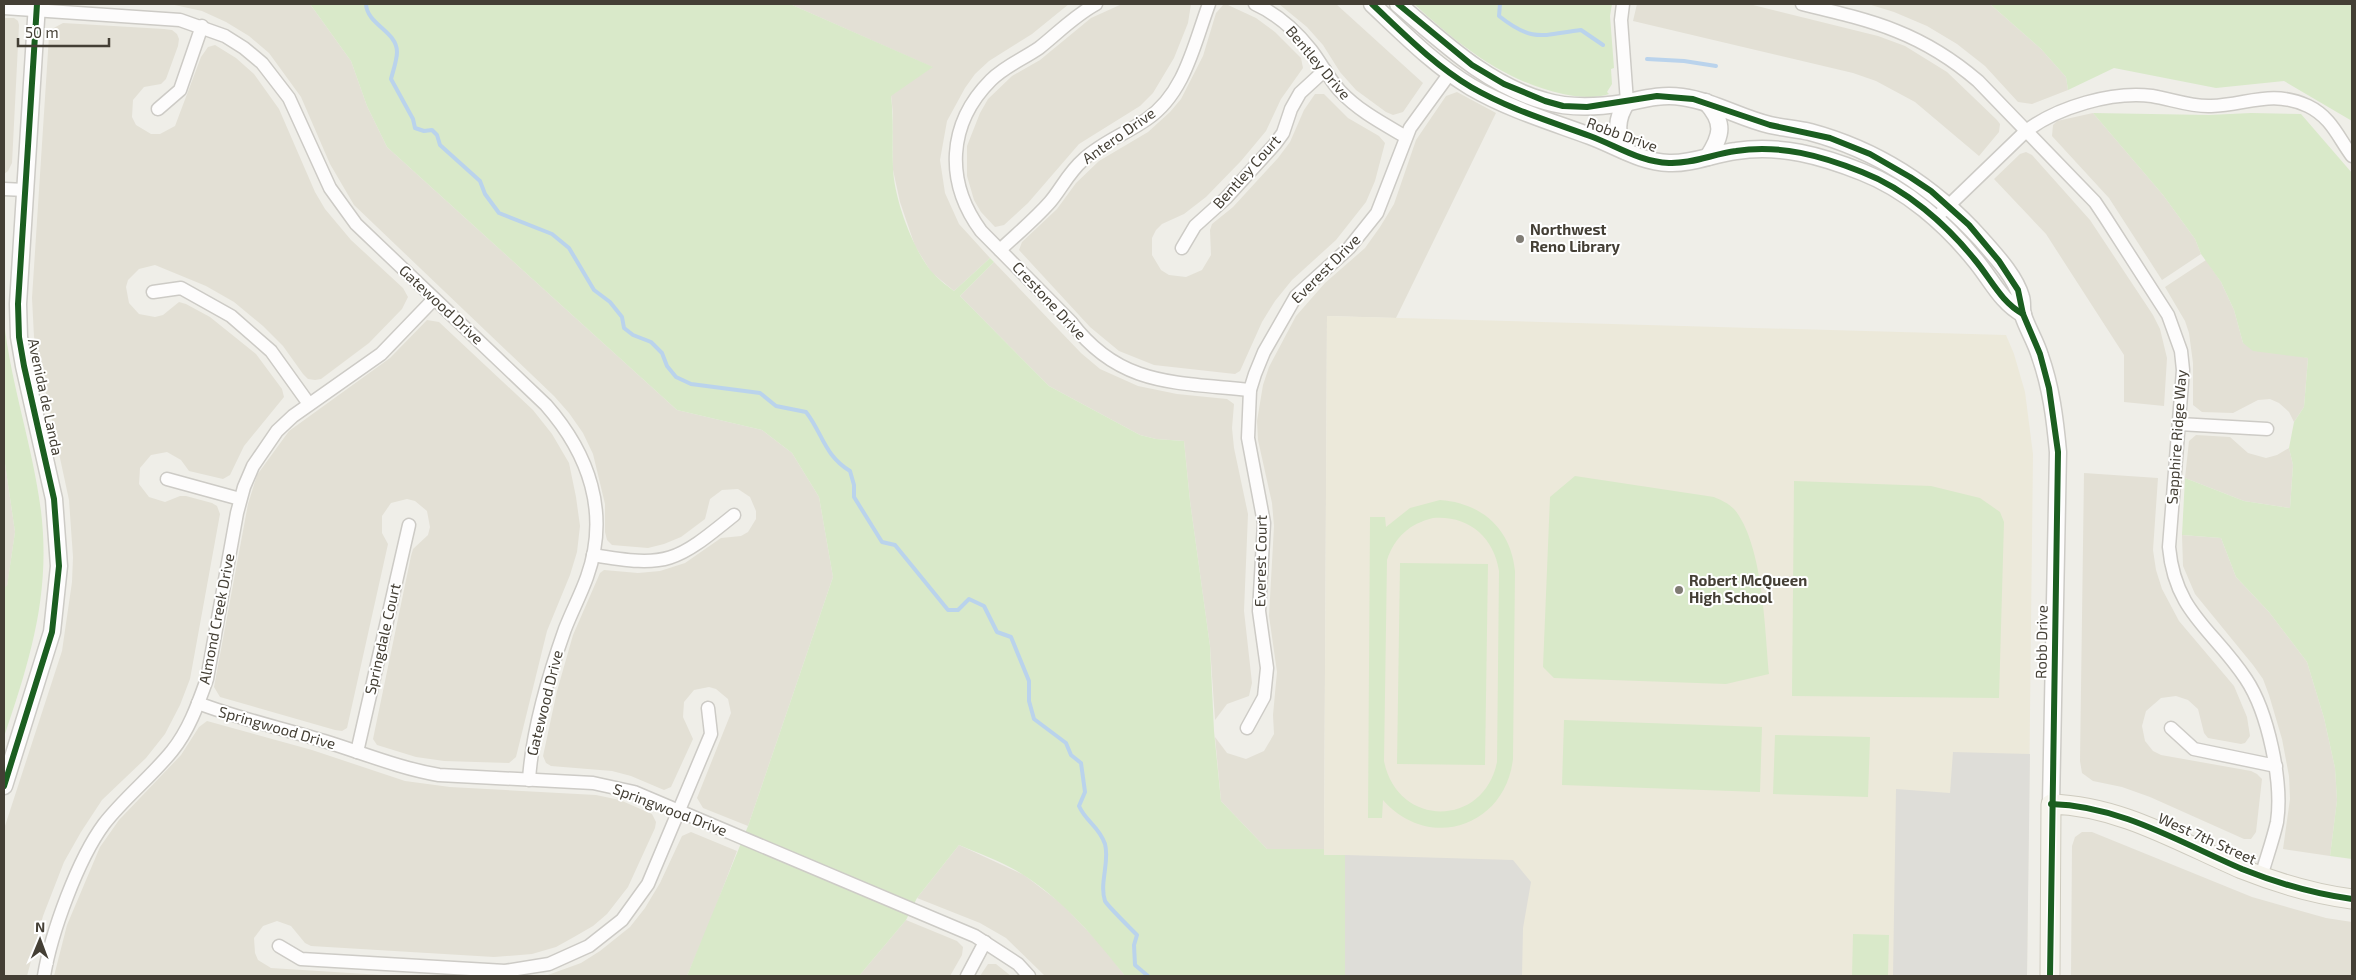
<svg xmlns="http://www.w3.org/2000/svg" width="2356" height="980" font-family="'Exo 2',sans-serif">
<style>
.residential{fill:#e3e0d5}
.education{fill:#ece9da}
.green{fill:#d9e9c9;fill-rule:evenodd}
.parking{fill:#deddd8}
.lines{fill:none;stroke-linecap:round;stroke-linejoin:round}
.stream{stroke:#bad3ec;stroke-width:4}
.minor-casing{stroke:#cdcbc6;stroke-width:15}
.tertiary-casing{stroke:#cdcbc6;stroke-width:19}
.secondary-casing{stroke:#cecbbf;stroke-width:21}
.minor{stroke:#fdfcfc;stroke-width:12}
.tertiary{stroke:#fdfcfc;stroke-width:16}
.secondary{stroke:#f6f4ed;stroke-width:19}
.cycleway-casing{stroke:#fff;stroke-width:9}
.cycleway{stroke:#1b5e20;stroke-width:6}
.poi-dot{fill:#807c74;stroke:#fff;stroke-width:2}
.labels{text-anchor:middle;stroke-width:4;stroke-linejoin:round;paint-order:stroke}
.street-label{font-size:15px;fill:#443f35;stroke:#fff}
.poi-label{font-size:15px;font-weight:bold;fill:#443f35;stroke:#fff;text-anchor:start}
</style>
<rect width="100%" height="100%" fill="#efeee8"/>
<g class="residential">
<path d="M170 4H310L351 61 367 106 387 147 677 410 762 430 792 453 819 497 833 577 748 826 703 808 697 798 731 713 728 699 716 689 709 687 694 690 684 702 683 717 693 739 671 787 664 790 631 776 612 771 551 766 546 763 543 756 557 691 573 635 600 573 604 570 638 573 660 571 685 563 721 538 741 536 748 532 756 519V511L750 497 738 489 722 490 710 499 705 519 681 537 664 544 648 548 612 545 607 540 605 532V504L593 454 583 433 569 413 554 396 354 205 330 164 301 97 269 53 249 36 226 22 202 11Z"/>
<path d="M790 4H1069L1032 34 989 61 975 74 965 88 947 121 940 160 945 193 959 224 990 258 954 291 931 272 915 246 900 202 893 170V113L891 95 932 67Z"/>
<path d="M1122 4H1191L1188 23 1174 58 1153 93 1140 106 1079 144 1028 203 1004 225 995 227 981 212 974 200 967 176V146L980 113 988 99 1012 76 1040 60 1091 18Z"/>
<path d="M1279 4H1336L1423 83 1403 112 1393 115 1386 112 1356 90 1340 72 1323 45 1307 27Z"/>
<path d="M1637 4H1749L1878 36 1905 46 1947 72 1997 120 2000 124 1999 132 1979 156 1915 102 1876 81 1853 73 1633 21Z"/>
<path d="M1868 4H1990L2041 49 2066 77 2068 90 2032 104 2018 102 1985 66 1957 44 1927 26 1894 12Z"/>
<path d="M1223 5H1228L1256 18 1275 32 1301 58 1303 68 1281 99 1266 131 1241 161 1206 197 1184 214 1162 224 1156 230 1152 238V255L1161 270 1169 275 1186 277 1202 270 1211 255 1210 230 1212 224 1233 207 1278 158 1290 142 1304 110 1315 94H1324L1348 118 1379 136 1385 143 1375 181 1366 202 1336 240 1292 280 1275 301 1262 322 1240 371 1235 374 1154 365 1119 351 1090 327 1019 250 1022 242 1057 209 1076 183 1099 161 1148 132 1170 112 1181 99 1203 56 1216 13Z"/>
<path d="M4 18H14L18 21 19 25 12 163 8 171 4 174Z"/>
<path d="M63 23 164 29 172 30 177 34 179 39 178 46 166 79 161 84 144 87 133 100 132 117 136 125 151 134H160L175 126 201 57 208 47 215 45 236 58 254 74 279 109 315 192 325 209 351 240 403 288 408 297 402 309 369 343 321 379 315 380 308 379 303 374 283 346 263 326 234 302 206 286 155 265 139 269 128 280 126 287 129 303 139 314 155 317 163 315 179 302 186 304 210 317 256 354 282 389 284 397 244 446 230 475 223 479 189 471 181 460 167 452 151 455 140 468 139 484 149 497 165 502 180 496H186L212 503 217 506 220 514 190 679 180 705 165 734 146 758 102 800 81 832 64 862 43 916 27 976H4V829L62 651 72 582 73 557 69 500 34 337 32 298 49 36 50 30Z"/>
<path d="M1457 92 1496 113 1396 318 1327 316 1324 849H1267L1221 801 1215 737 1227 753 1246 759 1264 751 1274 734 1273 715 1277 672 1269 616 1274 526 1272 503 1258 440 1257 421 1263 385 1269 367 1296 316 1325 283 1365 248 1380 227 1394 204 1416 140 1446 96Z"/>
<path d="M2093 113 2163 195 2195 239 2201 254 2162 280 2109 198 2052 136 2053 125 2057 121Z"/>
<path d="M2026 152 2032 155 2090 220 2153 315 2160 329 2167 358 2164 406 2124 402V355L2046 234 1994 179 2020 154Z"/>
<path d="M2206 260 2221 282 2234 310 2243 343 2308 358 2304 407 2294 422 2289 412 2279 403 2270 399 2258 400 2233 413 2202 412 2193 405V363L2189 333 2185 321 2165 287Z"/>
<path d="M994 262 1081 353 1100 369 1138 386 1177 394 1227 399 1234 404 1232 428 1234 448 1248 514 1244 611 1252 683 1249 696 1227 704 1215 720 1210 646 1190 501 1184 441 1156 439 1140 435 1049 386 960 296Z"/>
<path d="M427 320 439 322 533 410 552 434 569 463 576 497 580 526 577 552 570 575 547 631 516 757 509 763 444 761 416 757 377 745 373 739 411 556 413 549 428 535 430 527 427 511 415 501 407 499 391 503 382 516V533L388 544 347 728 342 731 335 730 220 697 214 687 248 504 257 475 289 431 390 358Z"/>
<path d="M2196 435 2230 437 2248 453 2266 458 2277 455 2289 448 2293 465 2290 508 2244 501 2185 478 2189 441Z"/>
<path d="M4 457 15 532 7 587H4Z"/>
<path d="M2084 473 2158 478 2153 550 2156 570 2162 589 2179 621 2234 686 2247 717 2250 736 2245 743 2241 744 2208 738 2204 733 2198 709 2188 700 2176 696 2161 698 2146 711 2142 726 2145 741 2153 751 2161 755 2251 771 2257 774 2262 779 2256 832 2251 839H2244L2150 797 2122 787 2093 781 2082 773 2080 761Z"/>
<path d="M2182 535 2221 538 2236 577 2269 612 2307 662 2324 718 2335 768 2337 800 2330 856 2283 849 2290 799 2289 776 2282 739 2269 695 2263 679 2253 665 2195 594 2183 566Z"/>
<path d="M207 721 312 750 405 781 450 787 596 795 620 800 652 814 656 822 655 828 628 887 607 914 593 926 574 937 556 947 532 954 494 957 311 946 305 943 291 926 277 921 263 926 254 938 255 953 258 960 271 968 398 976H54L67 925 100 847 119 820 181 755 199 727Z"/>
<path d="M691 832 737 851 708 927 687 976H545L581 963 600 951 630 927 645 908 660 883 682 836Z"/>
<path d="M2082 832H2092L2252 897 2326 918 2352 922V976H2071L2072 846 2075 837Z"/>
<path d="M959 845 1024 875 1062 904 1103 947 1125 976H1045L1006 938 980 923 917 898Z"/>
<path d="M906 920 957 941 963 947 962 955 950 976H859Z"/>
<path d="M988 964H996L1011 976H980Z"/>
</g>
<path class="education" d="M1327 316 2006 335 2014 354 2025 392 2033 454 2027 976H1345V856L1324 855Z"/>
<g class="green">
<path d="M310 4H790L933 67 891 96C894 120 892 144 893 168 894 198 912 247 931 271 937 278 946 285 954 291L990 258 994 262 960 296 1049 386 1140 435 1156 439 1184 441 1190 501 1210 646 1214 731 1221 801 1267 849H1324V855H1345V976H1125C1096 939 1065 902 1025 876 1006 863 980 854 959 845L917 898 906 920 859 976H687L748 826 833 577 819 497 792 453 762 430 677 410 387 147 367 106 351 61Z"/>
<path d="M1414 4H1612L1610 16 1614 68 1611 69 1612 84 1607 92 1609 94C1594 99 1578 97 1563 94 1503 81 1458 44 1414 4Z"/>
<path d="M1990 4H2352V121L2284 81 2216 88 2114 68 2068 90 2066 77 2041 49Z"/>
<path d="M2093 113 2209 115 2251 113 2301 114 2352 173V859L2330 856 2337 800 2335 768 2324 718 2307 662 2269 612 2236 577 2221 538 2182 535 2185 478 2244 501 2290 508 2293 465 2289 448 2294 422 2304 407 2308 358 2253 351 2243 343 2234 310 2221 282 2201 254 2195 239 2163 195Z"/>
<path d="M4 321C11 385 33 447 41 511 51 594 30 660 4 737V587L7 586 15 532 4 457Z"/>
<path d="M1575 476 1714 497C1721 500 1728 503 1734 509 1763 543 1765 630 1769 674L1726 684 1554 678 1543 667 1550 497Z"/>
<path d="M1794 481 1931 486 1980 498 2000 512 2004 522 1999 698 1792 696Z"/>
<path d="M1440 500C1482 503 1511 529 1515 571L1513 759C1505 827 1429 852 1383 800L1382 818H1368L1370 517H1385L1386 527 1410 508ZM1433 518C1467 515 1494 536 1499 571L1497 762C1484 828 1397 828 1384 761L1387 560C1395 537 1409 524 1433 518Z"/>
<path d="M1400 563 1488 564 1485 765 1397 764Z"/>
<path d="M1564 720 1762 727 1760 792 1562 785Z"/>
<path d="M1775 735 1870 737 1868 797 1773 794Z"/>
<path d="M1853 934 1889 935 1888 976H1852Z"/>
</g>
<g class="parking">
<path d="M1953 752 2030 754 2027 976H1893L1896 789 1950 793Z"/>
<path d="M1345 855 1513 860 1531 882 1523 928 1522 976H1345Z"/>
</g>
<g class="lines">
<g class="stream">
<path d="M366 4C367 25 397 31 397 52 397 60 393 71 391 79L413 119 415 128 424 131 432 130 437 135 440 145 480 181 485 194 499 213 552 234 569 248 594 290 610 302 622 317 624 328 633 335 651 342 662 353 667 366 676 377 691 384 760 393 776 406 806 412C823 434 824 455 850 471L854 485V497L882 542 895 545 948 610H958L969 599 984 606 997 632 1011 637 1029 681V701L1034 719 1066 743 1071 755 1081 763 1085 792 1079 806C1086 822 1099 826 1105 844 1110 862 1099 883 1105 901 1107 905 1131 929 1137 935L1134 945 1135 965 1148 976"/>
<path d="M1500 4 1499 16C1533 43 1542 35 1581 30L1603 45"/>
<path d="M1647 59 1684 61 1716 66"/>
</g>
<defs>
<g id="minor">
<path d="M1096 4C1074 16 1058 33 1039 48 1023 59 1005 66 991 80 947 124 945 182 981 231L1071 322C1120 387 1176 382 1250 390"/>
<path d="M1255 4C1277 14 1296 31 1311 50 1321 63 1329 79 1340 91 1359 111 1382 123 1406 137"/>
<path d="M1623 4 1621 20 1627 102"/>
<path d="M1802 4C1873 21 1921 32 1978 81L2095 202 2105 217 2168 315 2181 351 2183 370 2169 547C2175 613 2213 629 2246 679 2268 712 2283 782 2277 822 2273 840 2266 859 2261 877"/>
<path d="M4 8 180 20 225 36 244 48 262 63 289 98 330 188 356 224 546 405C589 454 610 513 587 577 581 594 572 611 565 629 549 674 532 732 529 780"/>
<path d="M158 109 180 90 202 26"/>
<path d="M4 189 25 190"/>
<path d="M1942 212 2026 131C2058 107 2112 91 2152 96 2171 99 2191 107 2211 106 2247 105 2271 89 2308 106 2331 117 2338 137 2352 156"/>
<path d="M1182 248 1195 226 1226 198 1275 144 1283 133 1291 109 1300 93 1325 70"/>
<path d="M1000 250C1017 234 1035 219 1050 202 1061 189 1069 172 1083 160 1102 142 1126 134 1147 119 1185 93 1194 44 1209 4"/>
<path d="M153 292 181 288 231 316 271 351 309 404"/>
<path d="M2179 424 2267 429"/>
<path d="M167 479 240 499"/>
<path d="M593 555C668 568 676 562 734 515"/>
<path d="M198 703C239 719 282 728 324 741 363 753 399 768 439 775L593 783 634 792 975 936 1018 964 1029 976"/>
<path d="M1247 728 1264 697 1267 668 1259 611 1264 523 1248 438 1250 390 1255 374 1264 352 1296 296 1349 248 1377 213 1410 128 1450 73"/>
<path d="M2171 728 2194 749 2276 766"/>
<path d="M357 752 409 525"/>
<path d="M279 946 301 959 505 971 549 964 589 946 622 920 648 884 711 734 708 708"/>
<path d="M44 976C51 933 78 859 104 824 124 798 151 777 172 751 189 730 198 704 207 679L237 513 244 487 253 466 277 431 293 416 381 354 434 299"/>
<path d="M967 976 985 942"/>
</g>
<g id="tertiary">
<path d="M1372 4C1403 33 1434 65 1471 87 1509 109 1549 121 1590 136 1617 146 1640 162 1669 163 1692 164 1713 154 1736 151 1780 144 1822 156 1862 172 1906 189 1946 224 1975 260 1991 279 2001 302 2023 314"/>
<path d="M1398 4C1443 42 1487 85 1545 101 1571 109 1598 107 1624 103 1644 99 1661 94 1682 97 1713 101 1740 118 1770 125 1783 128 1797 129 1810 132 1877 150 1935 188 1981 239 1995 255 2015 276 2021 297 2023 303 2021 309 2023 315 2027 328 2036 342 2040 356 2051 387 2055 419 2058 452L2051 804"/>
<path d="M1706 102C1725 123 1722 135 1708 157"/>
<path d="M1625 151C1615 134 1616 118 1627 102"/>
<path d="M4 786 52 632 59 566 54 499 24 366 19 337 18 304 37 4"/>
</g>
<path id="secondary" d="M2050 976 2051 804C2121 806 2179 842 2242 869 2277 883 2315 894 2352 899"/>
</defs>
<use href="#minor" class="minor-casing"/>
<use href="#tertiary" class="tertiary-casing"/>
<use href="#secondary" class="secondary-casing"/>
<use href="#minor" class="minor"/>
<use href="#tertiary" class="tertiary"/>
<use href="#secondary" class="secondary"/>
<defs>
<g id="cycleway">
<path d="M1372 4C1403 33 1434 65 1471 87 1509 109 1549 121 1590 136 1617 146 1640 162 1669 163 1692 164 1713 154 1736 151 1780 144 1822 156 1862 172 1906 189 1946 224 1975 260 1991 279 2001 302 2023 314"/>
<path d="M1398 4 1472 65 1504 84 1545 101 1563 106 1587 107 1657 96 1693 99 1770 125 1830 138 1870 154 1910 177 1931 191 1969 225 1999 261 2018 290 2023 314 2040 354 2049 388 2058 452 2050 976"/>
<path d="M4 786 52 632 59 566 54 499 24 366 19 337 18 304 37 4"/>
<path d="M2051 804C2121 806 2179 842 2242 869 2277 883 2315 894 2352 899"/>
</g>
</defs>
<use href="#cycleway" class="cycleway-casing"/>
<use href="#cycleway" class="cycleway"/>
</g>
<g class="poi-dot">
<circle cx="1520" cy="239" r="5"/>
<circle cx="1679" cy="590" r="5"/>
</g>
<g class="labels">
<g class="street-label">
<text transform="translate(1318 63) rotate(50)" y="5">Bentley Drive</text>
<text transform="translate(1622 135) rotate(20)" y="5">Robb Drive</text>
<text transform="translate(1119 136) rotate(-35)" y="5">Antero Drive</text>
<text transform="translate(1247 172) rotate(-48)" y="5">Bentley Court</text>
<text transform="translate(1326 269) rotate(-45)" y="5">Everest Drive</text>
<text transform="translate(1049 301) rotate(47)" y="5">Crestone Drive</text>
<text transform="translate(441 305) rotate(43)" y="5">Gatewood Drive</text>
<text transform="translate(45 397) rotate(78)" y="5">Avenida de Landa</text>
<text transform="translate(2177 437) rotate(-86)" y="5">Sapphire Ridge Way</text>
<text transform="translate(1261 561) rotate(-89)" y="5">Everest Court</text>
<text transform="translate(217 619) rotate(-79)" y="5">Almond Creek Drive</text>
<text transform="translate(383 639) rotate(-77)" y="5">Springdale Court</text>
<text transform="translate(2042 642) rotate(-89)" y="5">Robb Drive</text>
<text transform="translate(545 703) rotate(-76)" y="5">Gatewood Drive</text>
<text transform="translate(277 728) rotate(16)" y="5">Springwood Drive</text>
<text transform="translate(670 810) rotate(21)" y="5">Springwood Drive</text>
<text transform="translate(2207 839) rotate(24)" y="5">West 7th Street</text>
</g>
<g class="poi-label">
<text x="1530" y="235">Northwest<tspan x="1530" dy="17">Reno Library</tspan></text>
<text x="1689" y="586">Robert McQueen<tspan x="1689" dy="17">High School</tspan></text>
</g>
</g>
<rect width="2356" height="980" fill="none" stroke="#443f35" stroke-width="10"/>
<g transform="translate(40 940) rotate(1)" stroke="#ffffff" stroke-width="4" paint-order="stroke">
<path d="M0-4L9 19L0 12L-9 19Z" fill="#443f35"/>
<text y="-8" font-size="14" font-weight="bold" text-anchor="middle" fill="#443f35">N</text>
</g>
<path d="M18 38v8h91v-8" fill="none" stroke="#443f35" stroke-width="2.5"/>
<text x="25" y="38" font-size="15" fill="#443f35" stroke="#ffffff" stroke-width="4" paint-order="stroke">50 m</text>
</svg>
